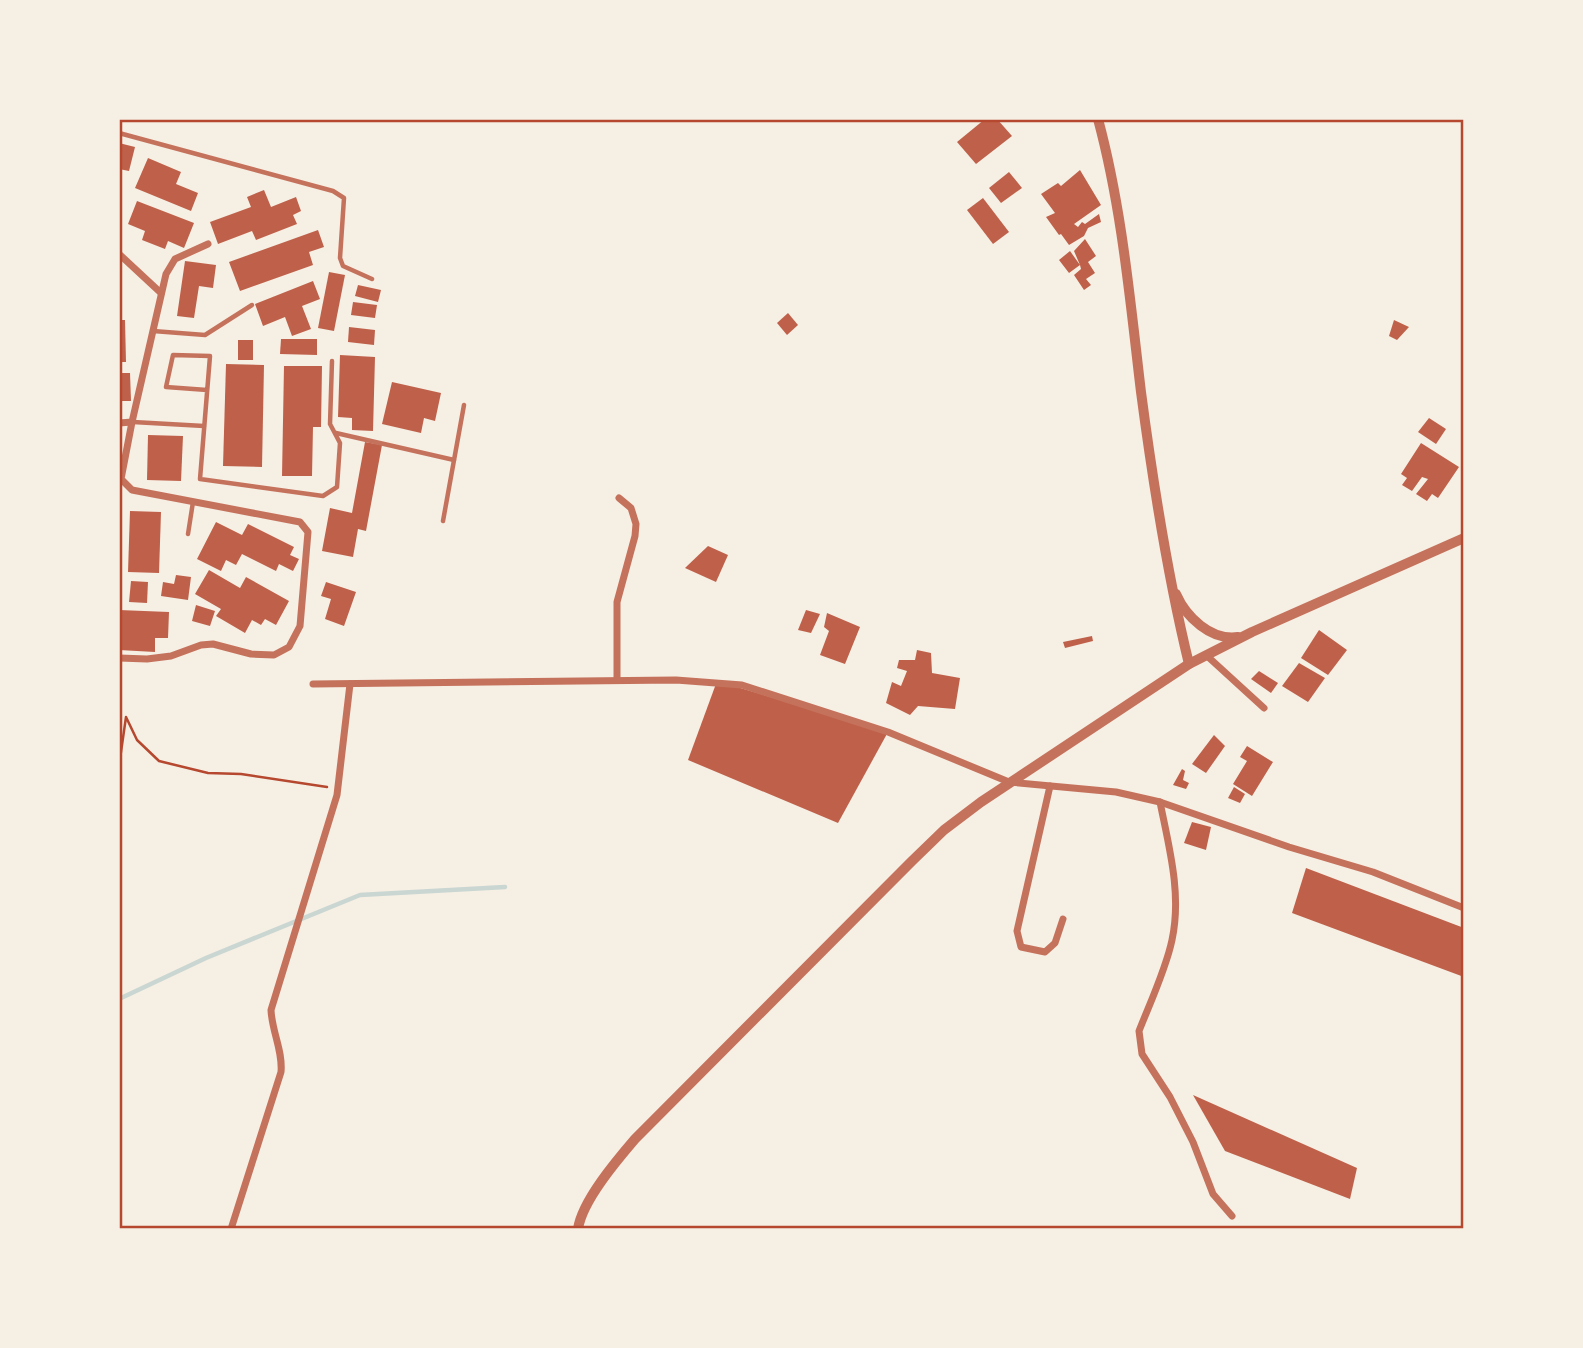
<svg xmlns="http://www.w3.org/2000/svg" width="1583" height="1348" font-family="'Varela Round',sans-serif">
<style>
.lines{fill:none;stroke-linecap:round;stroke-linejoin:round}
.stream{stroke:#c9d6d2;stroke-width:4.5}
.building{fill:#bf614a}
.path{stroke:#b5482f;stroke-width:2.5}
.service{stroke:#c5725c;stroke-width:4.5}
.minor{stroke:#c5725c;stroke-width:7}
.tertiary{stroke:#c5725c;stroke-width:10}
.neatline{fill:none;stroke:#b5482f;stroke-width:2.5}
</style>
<rect width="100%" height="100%" fill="#f6efe4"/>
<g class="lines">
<path class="stream" d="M119 999 206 958 360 895 505 887"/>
</g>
<g class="building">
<path d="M985 119H997L1012 136 976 164 957 142Z"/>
<path d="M119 143 135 147 129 171 119 169Z"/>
<path d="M148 158 181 172 176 184 198 193 191 211 135 188Z"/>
<path d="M1080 170 1101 205 1074 224 1078 227 1082 222 1085 224 1099 214 1101 222 1088 228 1084 236 1069 245 1061 234 1059 235 1046 217 1055 213 1041 194 1058 183 1061 186Z"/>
<path d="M1009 172 1022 188 1001 203 989 188Z"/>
<path d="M264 190 271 207 296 197 301 211 293 215 297 224 256 240 252 231 218 244 210 222 251 207 247 197Z"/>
<path d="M983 198 1009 232 993 244 967 210Z"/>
<path d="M137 201 194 223 184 248 168 241 165 249 142 240 145 231 128 224Z"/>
<path d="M318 230 324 247 309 252 313 265 240 291 229 262Z"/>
<path d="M1085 239 1096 256 1088 262 1095 273 1086 279 1091 285 1084 290 1074 275 1081 269 1080 265 1069 273 1059 260 1070 251 1080 265 1074 251Z"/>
<path d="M185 261 216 265 213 288 199 286 194 318 177 316Z"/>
<path d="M329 272 345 275 334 331 318 328Z"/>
<path d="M313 281 320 299 302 306 311 329 292 336 285 317 263 326 255 304Z"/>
<path d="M358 285 381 290 378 302 355 296Z"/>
<path d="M353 302 377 305 375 318 351 315Z"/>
<path d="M788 313 798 325 787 335 777 323Z"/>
<path d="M119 320H125L126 362H119Z"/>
<path d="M1394 320 1409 327 1397 340 1389 336Z"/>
<path d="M349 327 375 330 374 345 348 342Z"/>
<path d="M281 339H317V355L280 354Z"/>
<rect x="238" y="340" width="15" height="20"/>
<path d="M340 355 375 357 373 431 352 430V418L338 417Z"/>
<path d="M226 364 264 365 262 467 223 466Z"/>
<path d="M284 366H322L321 427H313L312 476H282Z"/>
<path d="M119 373H130L131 401H119Z"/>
<path d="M392 382 441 393 435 421 424 418 421 433 382 424Z"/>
<path d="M1429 418 1446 429 1436 444 1418 432Z"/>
<path d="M148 435 183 436 181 481 147 480Z"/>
<path d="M365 442 382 445 366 531 358 529 353 557 322 551 330 508 352 513Z"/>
<path d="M1421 443 1459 467 1438 498 1432 494 1427 501 1416 494 1428 479 1422 477 1412 491 1402 485 1407 478 1401 474Z"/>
<path d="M130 511 161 512 159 573 128 572Z"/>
<path d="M216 522 242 535 248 524 294 547 290 555 299 559 293 571 279 564 276 571 242 554 236 565 226 560 221 571 197 559Z"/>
<path d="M708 546 728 555 716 582 685 568Z"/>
<path d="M209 570 240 588 246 577 289 601 276 625 265 619 261 625 252 620 245 633 216 616 221 609 195 594Z"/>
<path d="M176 575 191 577 188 600 161 596 163 582 174 584Z"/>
<path d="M131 581 148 582 147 603 129 602Z"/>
<path d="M326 582 356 592 344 626 325 619 331 599 321 596Z"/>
<path d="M196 605 215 611 210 626 192 621Z"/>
<path d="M119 610 169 612 168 638H155V652L119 650Z"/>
<path d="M806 610 820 614 811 633 798 630Z"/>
<path d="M827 613 860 627 845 664 820 655 829 631 824 627Z"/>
<path d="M1319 630 1347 650 1328 675 1301 658Z"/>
<path d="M1092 636 1093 641 1065 648 1063 642Z"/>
<path d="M917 650 931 653 932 673 960 678 955 709 918 706 910 715 886 703 892 682 901 686 907 671 897 668 899 660H915Z"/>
<path d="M1299 663 1325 678 1308 702 1282 686Z"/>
<path d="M1259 671 1278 683 1271 693 1251 679Z"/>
<path d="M717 681 888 732 838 823 688 760Z"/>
<path d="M1214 735 1225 746 1206 773 1192 764Z"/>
<path d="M1247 746 1273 762 1252 796 1233 784 1247 761 1240 757Z"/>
<path d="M1182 769 1185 771 1183 780 1189 783 1186 789 1173 785Z"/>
<path d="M1234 787 1245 794 1240 803 1228 798Z"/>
<path d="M1192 822 1211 827 1206 850 1184 843Z"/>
<path d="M1306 868 1464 928V977L1292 913Z"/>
<path d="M1193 1095 1357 1168 1350 1199 1225 1151Z"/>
</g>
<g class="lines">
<path class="path" d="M119 766 126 717 137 740 159 761 208 773 241 774 327 787"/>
<g class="service">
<path d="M119 133 333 191 344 198 340 258 343 266 372 279"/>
<path d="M153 331 205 335 252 305"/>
<path d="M207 390 166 387 173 355 210 356 200 479 323 496 337 487 340 443 330 424 332 361"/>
<path d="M133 422 204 426"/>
<path d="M336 433 454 460"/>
<path d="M443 521 464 405"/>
<path d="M188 534 193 502"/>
</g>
<g class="minor">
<path d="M119 254 161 293"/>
<path d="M119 423 132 422 166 274 175 259 208 244"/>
<path d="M1206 655 1264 708"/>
<path d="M119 658 147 659 171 656 201 645 213 644 251 654 274 655 289 647 300 626 308 532 300 522 132 490 121 479 132 422"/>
<path d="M617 680V602L635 536 636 524 631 508 619 498"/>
<path d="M313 684 676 680 742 685 888 732 1009 782 1116 792 1160 802 1289 847 1373 872 1464 908"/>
<path d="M1050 786 1017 931 1021 947 1045 952 1055 943 1063 919"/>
<path d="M1160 802C1169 847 1182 894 1172 940 1166 969 1150 1003 1139 1031L1142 1054 1170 1097 1193 1142 1213 1194 1232 1216"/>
<path d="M231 1229 281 1072C283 1051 272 1032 271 1010L337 795 350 684"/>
</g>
<g class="tertiary">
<path d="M1098 119C1122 208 1130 300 1141 392 1153 483 1167 574 1189 664"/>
<path d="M1176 594C1186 617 1211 641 1238 637"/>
<path d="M578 1229C582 1201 617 1160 635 1139L912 861 944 830 981 802 1189 664 1252 632 1464 538"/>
</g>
</g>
<rect width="1583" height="1348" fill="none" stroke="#f6efe4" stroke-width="242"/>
<rect x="121" y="121" width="1341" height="1106" class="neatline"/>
</svg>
